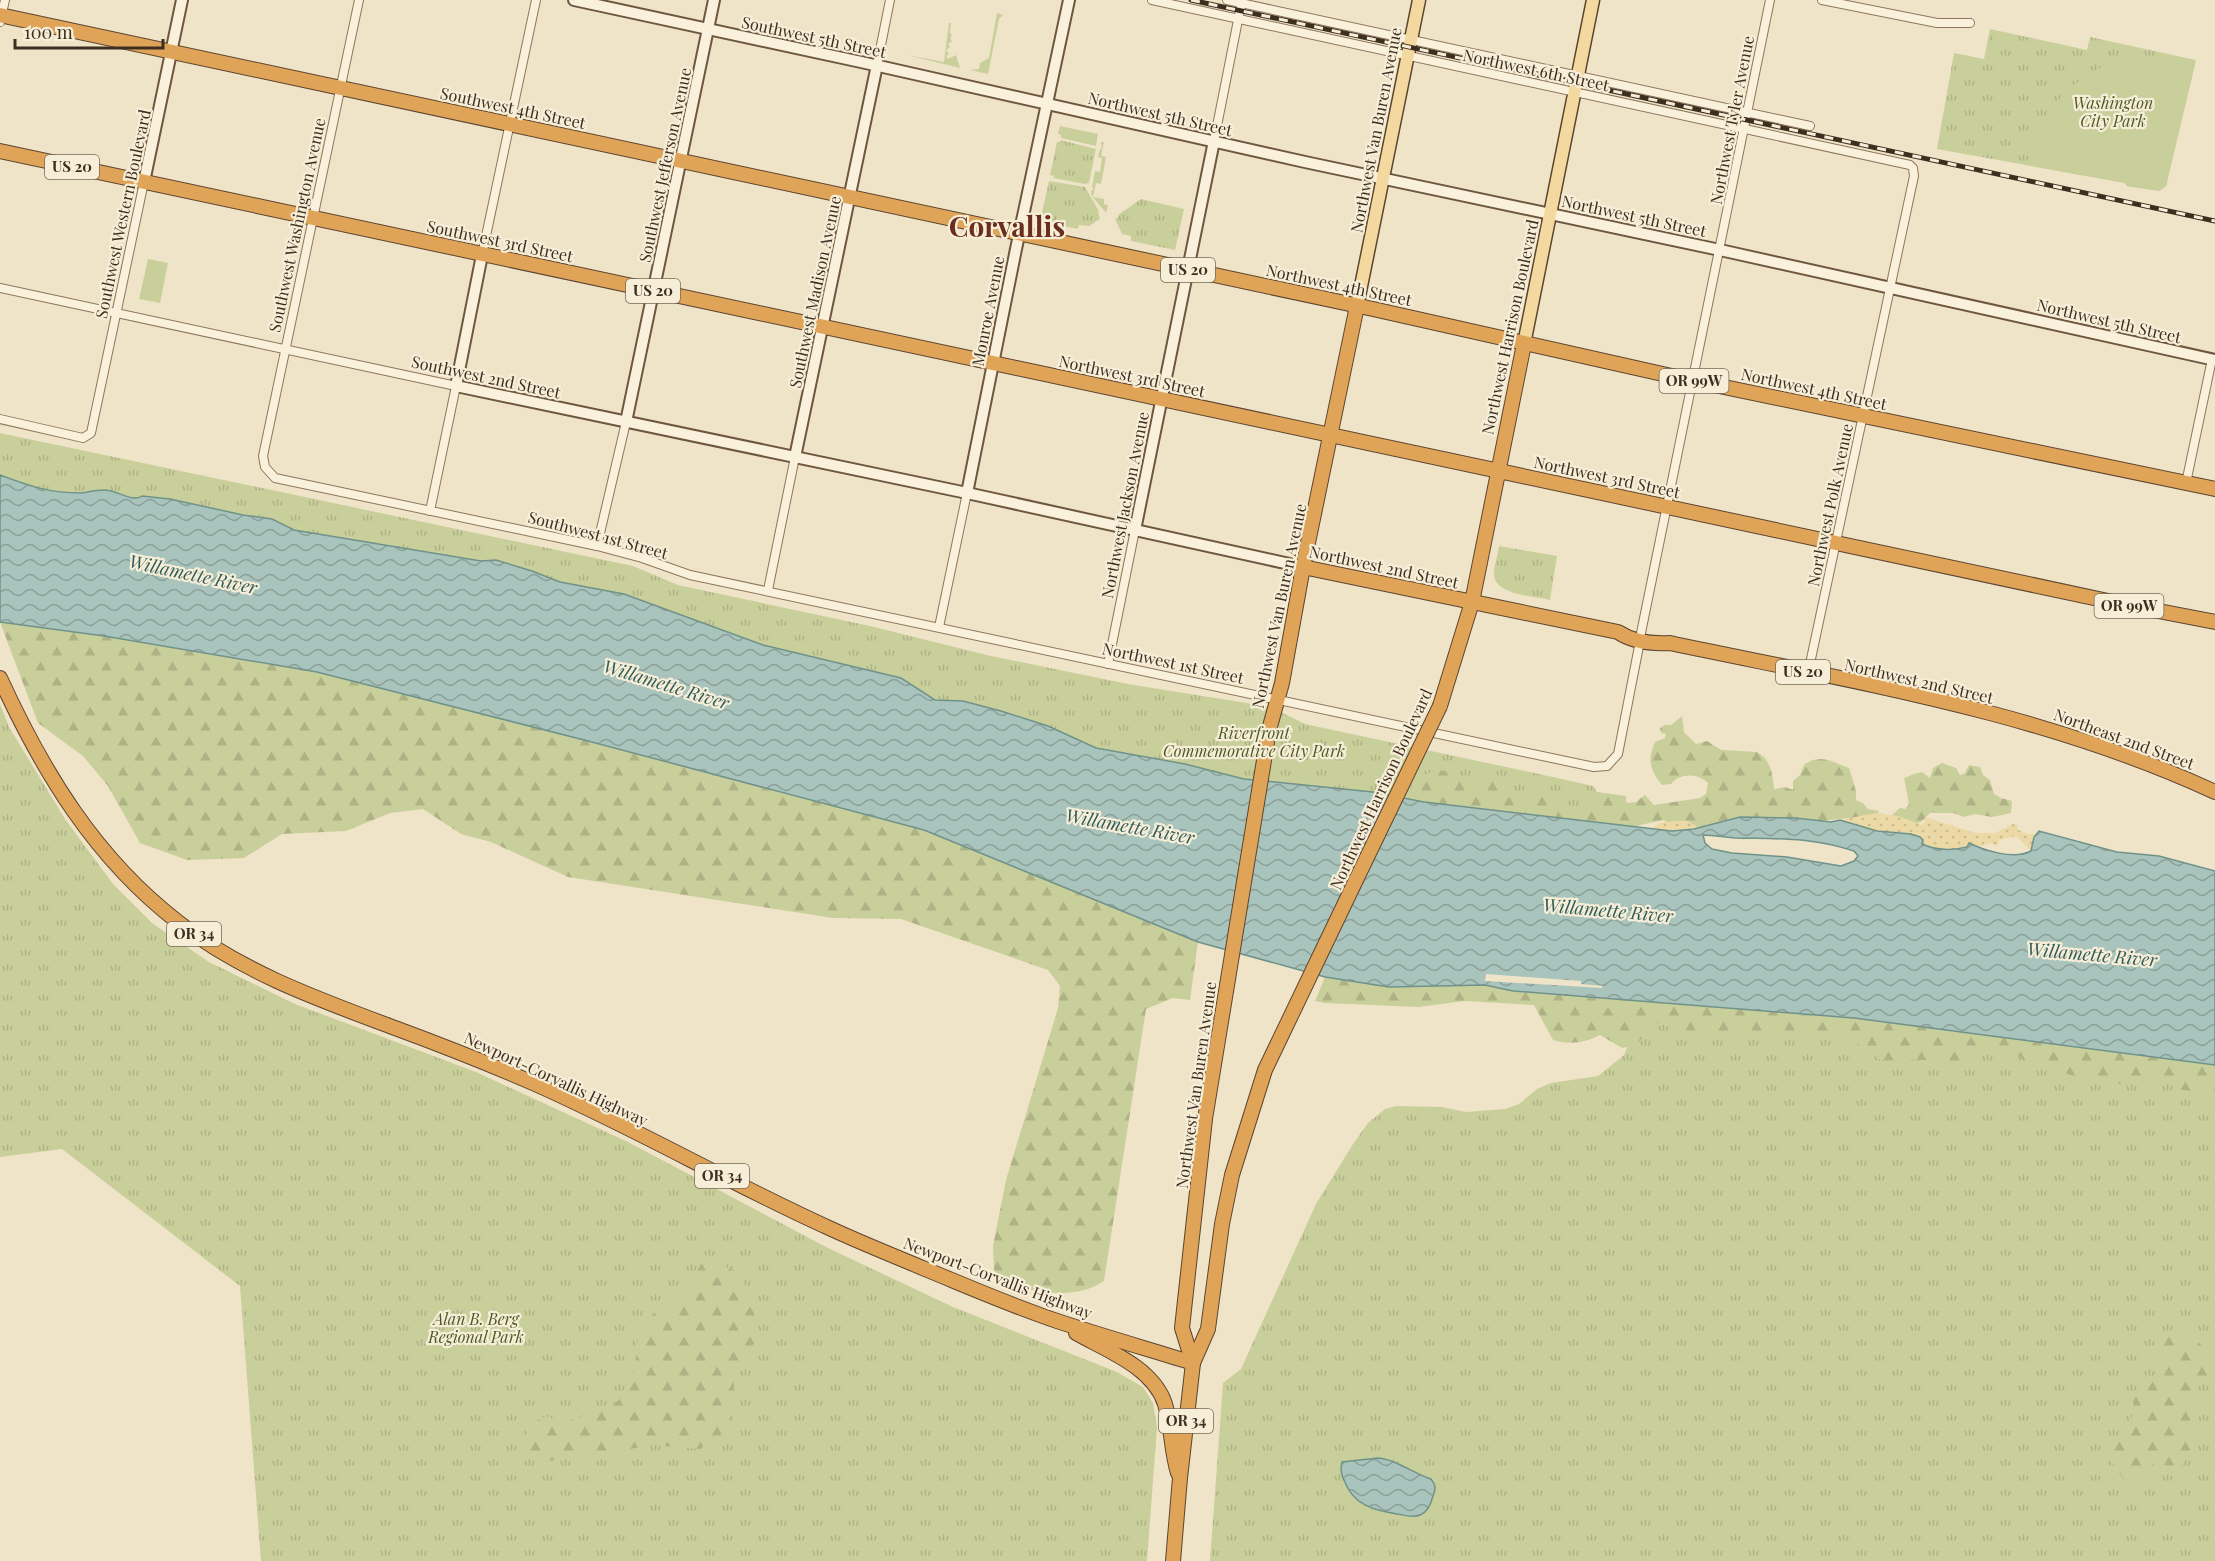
<svg xmlns="http://www.w3.org/2000/svg" width="2215" height="1561" font-family="'Playfair Display',serif">
<style>
.grass{fill:url(#grass-tufts)}
.forest{fill:url(#forest-firs)}
.sand{fill:url(#sand-dots)}
.garden{fill:#c9cf9b}
.water{fill:url(#water-waves);stroke:#6f938a;stroke-width:1.5;fill-rule:evenodd}
.pier{fill:#f0e4c8}
.lines{fill:none;stroke-linecap:round;stroke-linejoin:round}
.street-casing{stroke:#8d765c;stroke-width:10}
.secondary-casing{stroke:#6f573f;stroke-width:14}
.primary-casing{stroke:#5b4430;stroke-width:15}
.highway-casing{stroke:#5b4430;stroke-width:16}
.street{stroke:#faf1dc;stroke-width:8}
.secondary{stroke:#faf1dc;stroke-width:10}
.primary{stroke:#f3d9a0;stroke-width:12}
.highway{stroke:#e0a458;stroke-width:14}
.rail-casing{stroke:#3d2e20;stroke-width:5}
.rail{stroke:#f7eed8;stroke-width:3;stroke-dasharray:9;stroke-linecap:butt}
.highway-bridge-casing{stroke:#5b4430;stroke-width:16;stroke-linecap:butt}
.highway-bridge{stroke:#e0a458;stroke-width:14}
.labels{text-anchor:middle;stroke-width:4.5;stroke-linejoin:round;paint-order:stroke}
.shield{fill:#f7eed8;stroke:#756857;stroke-width:1.5}
.shield-label{font-size:15px;font-weight:bold;fill:#3d2e20}
.street-label{font-size:16px;fill:#3d2e20;stroke:#f7eed8}
.park-label{font-size:16px;font-style:italic;fill:#4d5a26;stroke:#f7eed8}
.water-label{font-size:18px;font-style:italic;fill:#2f5d5a;stroke:#f7eed8}
.town-label{font-size:28px;font-weight:bold;fill:#6b2e1e;stroke:#f7eed8}
</style>
<defs>
<pattern id="grass-tufts" width="24" height="20" patternUnits="userSpaceOnUse" patternTransform="scale(1.5)"><rect width="24" height="20" fill="#c9cf9b"/><path d="M3 7l-1-3M5 7V3M7 7l1-3M15 17l-1-3M17 17v-4M19 17l1-3" fill="none" stroke="#aeb285"/></pattern>
<pattern id="forest-firs" width="22" height="20" patternUnits="userSpaceOnUse" patternTransform="scale(1.5)"><rect width="22" height="20" fill="#c9cf9b"/><path d="M5 1l3.5 6h-7zM16 11l3.5 6h-7z" fill="#aeb285"/></pattern>
<pattern id="sand-dots" width="8" height="8" patternUnits="userSpaceOnUse" patternTransform="scale(1.5)"><rect width="8" height="8" fill="#ecd9a5"/><path d="M2 2h.1M6 6h.1" fill="none" stroke="#cbbb8e" stroke-width="1.8" stroke-linecap="round"/></pattern>
<pattern id="water-waves" width="16" height="10" patternUnits="userSpaceOnUse" patternTransform="scale(1.5)"><rect width="16" height="10" fill="#a9c4bc"/><path d="M0 5q4-4 8 0t8 0" fill="none" stroke="#8ba098"/></pattern>
</defs>
<rect width="100%" height="100%" fill="#f0e4c8"/>
<g class="grass">
<path d="M1990 29 2087 50 2090 37 2196 60 2166 186 2159 191 2127 186 2125 183 1937 149 1954 53 1984 59Z"/>
<path d="M1060 126 1098 134 1096 146 1061 138V135L1058 134Z"/>
<path d="M1060 140 1096 149 1089 183 1085 184 1053 178 1054 176 1050 175 1057 142H1060Z"/>
<path d="M1049 181 1085 187 1099 211 1098 212 1100 219 1089 226 1079 225 1078 229 1040 221Z"/>
<path d="M1141 199 1184 209 1175 250 1131 241V236L1122 234 1115 219 1119 216 1118 215Z"/>
<path d="M0 433 633 566 678 585 870 626 991 656 1128 684 1271 707 1305 724 1562 779 1593 786 1597 792 1626 796 1625 825 1424 802 1373 792 1244 779 1185 764 1096 748 1048 726 1001 711 963 701 935 700 901 678 763 645 624 594 560 582 532 571 496 560 481 561 294 530 272 519 243 515 170 499 143 496C131 503 117 490 104 490 96 490 88 492 81 493 49 493 28 486 0 475Z"/>
<path d="M1499 546 1557 556 1550 600C1534 596 1494 595 1494 574 1494 565 1498 555 1499 546Z"/>
<path d="M0 704 9 727 65 819 113 884 152 923 209 962 295 1004 476 1072 628 1142 828 1248 953 1307 1117 1372 1143 1387 1153 1403 1157 1427 1147 1561H261L240 1286 62 1149 0 1157Z"/>
<path d="M1630 1000 2215 1065V1561H1210L1223 1383 1241 1369 1316 1204 1353 1144 1368 1123 1385 1109 1396 1106 1442 1107 1466 1112 1505 1109 1519 1104 1537 1089 1551 1083 1598 1076 1624 1055 1628 1045Z"/>
</g>
<g class="forest">
<path d="M0 622 104 636 317 672 588 741 924 830 1198 942 1190 1000 1173 998 1146 1009 1104 1281C1074 1301 1039 1291 1006 1285L994 1270 993 1246 1006 1180 1058 1008 1060 986 1048 970 901 919 833 918 568 877 491 842 461 834 423 809 390 813 346 831 282 834 244 858 187 860 140 843 108 786 83 756 38 723Z"/>
<path d="M1682 716 1684 732 1696 744 1707 741 1721 750 1757 752C1772 761 1772 774 1774 789L1785 787 1793 790V781L1800 775 1804 765C1821 753 1832 762 1849 768L1856 791V800L1863 803 1868 809 1879 811 1876 816 1863 820 1848 818 1707 833 1699 827 1675 826 1663 820 1627 828 1440 805 1425 800H1415L1409 795C1410 780 1431 768 1445 771 1451 773 1457 778 1462 781L1479 778 1501 782 1504 783 1507 794 1517 792 1531 798 1547 793C1575 815 1571 810 1599 793L1619 796 1628 803 1636 802 1645 795 1654 805 1700 798 1706 794 1708 783C1697 773 1680 773 1671 784L1662 785C1650 770 1647 760 1655 742L1665 738 1666 734 1661 733 1660 728 1665 725H1671Z"/>
<path d="M1942 763 1956 768 1960 775 1965 773 1969 765 1980 767 1983 775 1990 780 1994 794 2001 798 2012 801 2011 813 1992 817 1975 814 1964 817 1953 813H1930L1922 821 1915 825 1892 815 1900 808 1905 809 1909 804 1904 778 1914 774 1922 772 1930 778 1933 768Z"/>
<path d="M1325 977 1389 987 1485 985 1513 991 1854 1018 2215 1065V1095L2181 1090 2163 1076 2151 1075 2138 1083 2117 1084 2083 1079 2024 1060 2012 1051H1983L1956 1062 1909 1059 1887 1061 1879 1059 1858 1044 1824 1032 1816 1034 1689 1031 1675 1029 1649 1020 1638 1024V1029L1645 1033C1642 1043 1631 1046 1622 1048L1600 1035C1585 1043 1569 1045 1553 1040L1534 1005 1464 1001 1419 1007 1325 1003 1315 1001Z"/>
<path d="M704 1259 736 1271 754 1300 755 1342 733 1372 735 1404 725 1432 700 1449 652 1445 597 1455 551 1461 531 1455 523 1439 534 1422 546 1416 564 1423 618 1401 635 1368 638 1334 652 1315 687 1288Z"/>
<path d="M2171 1332C2196 1336 2212 1347 2211 1374L2194 1391 2193 1395 2201 1412 2196 1428 2197 1439C2188 1447 2189 1460 2179 1468 2171 1468 2163 1464 2155 1462 2145 1471 2143 1482 2130 1486 2121 1479 2118 1466 2108 1459L2110 1453C2123 1435 2136 1421 2133 1398 2142 1389 2152 1386 2157 1373 2164 1356 2152 1349 2171 1332Z"/>
</g>
<g class="sand">
<path d="M1876 813 1898 816 1922 825 1925 822V817L1975 833H1995L2013 824 2017 825 2018 830 2028 834H2036L2031 851 2016 836 1999 840 1997 846 1991 843 1977 847 1969 843 1967 847 1948 850 1929 848 1902 833 1877 831 1840 820Z"/>
<path d="M1674 821H1688L1699 828 1672 831 1652 828 1660 823Z"/>
</g>
<g class="garden">
<path d="M997 13 1003 15 999 19 988 74 970 70 979 69 980 63 989 58Z"/>
<path d="M949 23H951L950 32 952 36 950 38 952 41 948 44 950 47 946 50 949 54 946 56 948 59 956 55 960 68 907 55 944 62Z"/>
<path d="M2140 56 2170 57 2195 64 2166 186 2159 191 2127 186 2125 183 2032 166C2034 125 2057 93 2092 72 2100 68 2108 63 2117 60 2124 58 2132 58 2140 56Z"/>
<path d="M1101 142H1104L1101 156 1106 157 1101 184 1096 183 1093 197 1104 199V204L1108 205 1106 213 1092 196 1091 191 1094 189 1092 187 1095 171 1100 172 1102 158 1098 157 1100 149H1102Z"/>
<path d="M148 259 168 263 160 303 139 299Z"/>
</g>
<g class="water">
<path d="M0 475C29 486 49 493 81 493 88 492 96 490 104 490 118 490 132 503 142 496L170 499 243 515 272 519 294 530 481 561 496 560 532 571 560 582 624 594 763 645 901 678 935 700 963 701 1001 711 1048 726 1096 748 1185 764 1244 779 1373 792 1424 802 1672 831 1694 829 1740 817 1796 818 1831 822 1840 820 1877 831 1911 834 1920 837 1923 840 1922 844C1935 850 1952 851 1967 847L1969 843C1986 851 2014 860 2031 851L2034 837 2039 831 2117 852 2159 856 2215 871V1065L1854 1018 1513 991 1485 985 1389 987 1325 977 1198 942 924 830 588 741 317 672 104 636 0 622ZM1703 835C1713 835 1724 837 1735 838 1780 839 1810 837 1854 851L1858 856 1854 861 1841 866 1787 857 1732 853 1712 849 1705 843Z"/>
<path d="M1378 1458C1395 1459 1413 1473 1431 1479 1436 1485 1436 1489 1433 1496 1431 1504 1428 1512 1420 1515 1413 1518 1404 1515 1397 1514 1373 1510 1353 1505 1344 1480 1341 1474 1340 1469 1342 1462Z"/>
</g>
<path class="pier" d="M1486 974 1581 981V984L1603 986 1602 988 1485 981Z"/>
<g class="lines">
<defs>
<g id="street">
<path d="M359 0 263 456 265 467 275 478 597 546 642 558 690 575 1594 767 1607 766 1618 754 1640 641"/>
<path d="M1152 0 1910 165 1913 168 1914 176 1808 673"/>
<path d="M1227 0 1810 126"/>
<path d="M1822 0 1937 23H1970"/>
<path d="M0 22 5 0"/>
<path d="M877 65 890 0"/>
<path d="M1214 141 1242 0"/>
<path d="M482 255 536 0"/>
<path d="M0 288 456 386 430 511"/>
<path d="M0 419 83 438 91 433 144 182"/>
<path d="M2186 483 2212 359"/>
<path d="M597 546 626 422"/>
<path d="M768 590 795 457"/>
<path d="M939 627 967 493"/>
<path d="M1641 633 1770 0"/>
<path d="M1108 664 1135 530"/>
</g>
<g id="secondary">
<path d="M574 0 861 62 1305 162 1720 250 2215 360"/>
<path d="M144 182 182 0"/>
<path d="M482 255 456 386 967 493 1303 567"/>
<path d="M626 422 714 0"/>
<path d="M795 457 877 65"/>
<path d="M967 493 1016 249 1069 0"/>
<path d="M1135 530 1214 141"/>
</g>
<g id="primary">
<path d="M1357 306 1419 0"/>
<path d="M1524 344 1593 0"/>
</g>
<g id="highway">
<path d="M0 15 1373 309 1676 377 2215 489"/>
<path d="M0 151 2122 604 2215 622"/>
<path d="M1303 567 1618 632C1633 642 1652 644 1670 643 1854 682 2043 712 2215 792"/>
<path d="M0 678C43 772 95 858 178 922 241 972 320 1000 395 1028 441 1045 487 1063 533 1083 633 1127 728 1182 827 1227 859 1242 892 1255 925 1269 969 1287 1012 1306 1057 1321 1102 1336 1148 1349 1193 1363"/>
<path d="M1440 706 1472 602 1524 344"/>
<path d="M1076 1333C1106 1350 1153 1367 1165 1404 1172 1427 1171 1451 1178 1473"/>
<path d="M1193 1363 1182 1328 1205 1119 1269 730 1282 683 1303 567 1357 306"/>
<path d="M1173 1561 1180 1478 1193 1363 1208 1329 1222 1224 1232 1175 1265 1070 1356 880"/>
</g>
</defs>
<use href="#street" class="street-casing"/>
<use href="#secondary" class="secondary-casing"/>
<use href="#primary" class="primary-casing"/>
<use href="#highway" class="highway-casing"/>
<use href="#street" class="street"/>
<use href="#secondary" class="secondary"/>
<use href="#primary" class="primary"/>
<use href="#highway" class="highway"/>
<defs>
<path id="rail" d="M1191 0 2215 221"/>
</defs>
<use href="#rail" class="rail-casing"/>
<use href="#rail" class="rail"/>
<defs>
<path id="highway-bridge" d="M1356 880 1440 706"/>
</defs>
<use href="#highway-bridge" class="highway-bridge-casing"/>
<use href="#highway-bridge" class="highway-bridge"/>
</g>
<g class="labels">
<g class="shield">
<rect x="45" y="155" width="54" height="24" rx="4.5"/>
<rect x="1161" y="258" width="54" height="24" rx="4.5"/>
<rect x="626" y="279" width="54" height="24" rx="4.5"/>
<rect x="1659.5" y="369" width="69" height="24" rx="4.5"/>
<rect x="2094.5" y="594" width="69" height="24" rx="4.5"/>
<rect x="1776" y="660" width="54" height="24" rx="4.5"/>
<rect x="167" y="922" width="54" height="24" rx="4.5"/>
<rect x="695" y="1164" width="54" height="24" rx="4.5"/>
<rect x="1159" y="1409" width="54" height="24" rx="4.5"/>
</g>
<g class="shield-label">
<text x="72" y="172">US 20</text>
<text x="1188" y="275">US 20</text>
<text x="653" y="296">US 20</text>
<text x="1694" y="386">OR 99W</text>
<text x="2129" y="611">OR 99W</text>
<text x="1803" y="677">US 20</text>
<text x="194" y="939">OR 34</text>
<text x="722" y="1181">OR 34</text>
<text x="1186" y="1426">OR 34</text>
</g>
<g class="street-label">
<text transform="translate(814 37) rotate(12)" y="6">Southwest 5th Street</text>
<text transform="translate(1536 70) rotate(12)" y="6">Northwest 6th Street</text>
<text transform="translate(513 108) rotate(12)" y="6">Southwest 4th Street</text>
<text transform="translate(1160 114) rotate(13)" y="6">Northwest 5th Street</text>
<text transform="translate(1732 120) rotate(-79)" y="6">Northwest Tyler Avenue</text>
<text transform="translate(1376 130) rotate(-79)" y="6">Northwest Van Buren Avenue</text>
<text transform="translate(665 165) rotate(-78)" y="6">Southwest Jefferson Avenue</text>
<text transform="translate(123 214) rotate(-78)" y="6">Southwest Western Boulevard</text>
<text transform="translate(1634 216) rotate(12)" y="6">Northwest 5th Street</text>
<text transform="translate(297 225) rotate(-78)" y="6">Southwest Washington Avenue</text>
<text transform="translate(500 241) rotate(12)" y="6">Southwest 3rd Street</text>
<text transform="translate(1339 285) rotate(12)" y="6">Northwest 4th Street</text>
<text transform="translate(815 292) rotate(-78)" y="6">Southwest Madison Avenue</text>
<text transform="translate(988 311) rotate(-79)" y="6">Monroe Avenue</text>
<text transform="translate(2109 321) rotate(13)" y="6">Northwest 5th Street</text>
<text transform="translate(1510 327) rotate(-78)" y="6">Northwest Harrison Boulevard</text>
<text transform="translate(1132 376) rotate(12)" y="6">Northwest 3rd Street</text>
<text transform="translate(486 377) rotate(12)" y="6">Southwest 2nd Street</text>
<text transform="translate(1814 389) rotate(12)" y="6">Northwest 4th Street</text>
<text transform="translate(1607 477) rotate(12)" y="6">Northwest 3rd Street</text>
<text transform="translate(1125 505) rotate(-79)" y="6">Northwest Jackson Avenue</text>
<text transform="translate(1830 505) rotate(-78)" y="6">Northwest Polk Avenue</text>
<text transform="translate(598 535) rotate(15)" y="6">Southwest 1st Street</text>
<text transform="translate(1384 567) rotate(12)" y="6">Northwest 2nd Street</text>
<text transform="translate(1279 606) rotate(-78)" y="6">Northwest Van Buren Avenue</text>
<text transform="translate(1173 663) rotate(12)" y="6">Northwest 1st Street</text>
<text transform="translate(1919 681) rotate(13)" y="6">Northwest 2nd Street</text>
<text transform="translate(2124 739) rotate(20)" y="6">Northeast 2nd Street</text>
<text transform="translate(1381 789) rotate(-65)" y="6">Northwest Harrison Boulevard</text>
<text transform="translate(556 1079) rotate(25)" y="6">Newport-Corvallis Highway</text>
<text transform="translate(1196 1085) rotate(-82)" y="6">Northwest Van Buren Avenue</text>
<text transform="translate(998 1278) rotate(21)" y="6">Newport-Corvallis Highway</text>
</g>
<g class="park-label">
<text x="2113" y="109">Washington<tspan x="2113" dy="18">City Park</tspan></text>
<text x="1254" y="739">Riverfront<tspan x="1254" dy="18">Commemorative City Park</tspan></text>
<text x="476" y="1325">Alan B. Berg<tspan x="476" dy="18">Regional Park</tspan></text>
</g>
<g class="water-label">
<text transform="translate(193 575) rotate(12)" y="6">Willamette River</text>
<text transform="translate(666 685) rotate(17)" y="6">Willamette River</text>
<text transform="translate(1130 827) rotate(10)" y="6">Willamette River</text>
<text transform="translate(1608 911) rotate(5)" y="6">Willamette River</text>
<text transform="translate(2092 955) rotate(5)" y="6">Willamette River</text>
</g>
<g class="town-label">
<text x="1007" y="237">Corvallis</text>
</g>
</g>
<path d="M15 39v9h148v-9" fill="none" stroke="#3d2e20" stroke-width="3"/>
<text x="24" y="39" font-size="18" fill="#3d2e20" stroke="#f7eed8" stroke-width="4.5" paint-order="stroke">100 m</text>
</svg>
